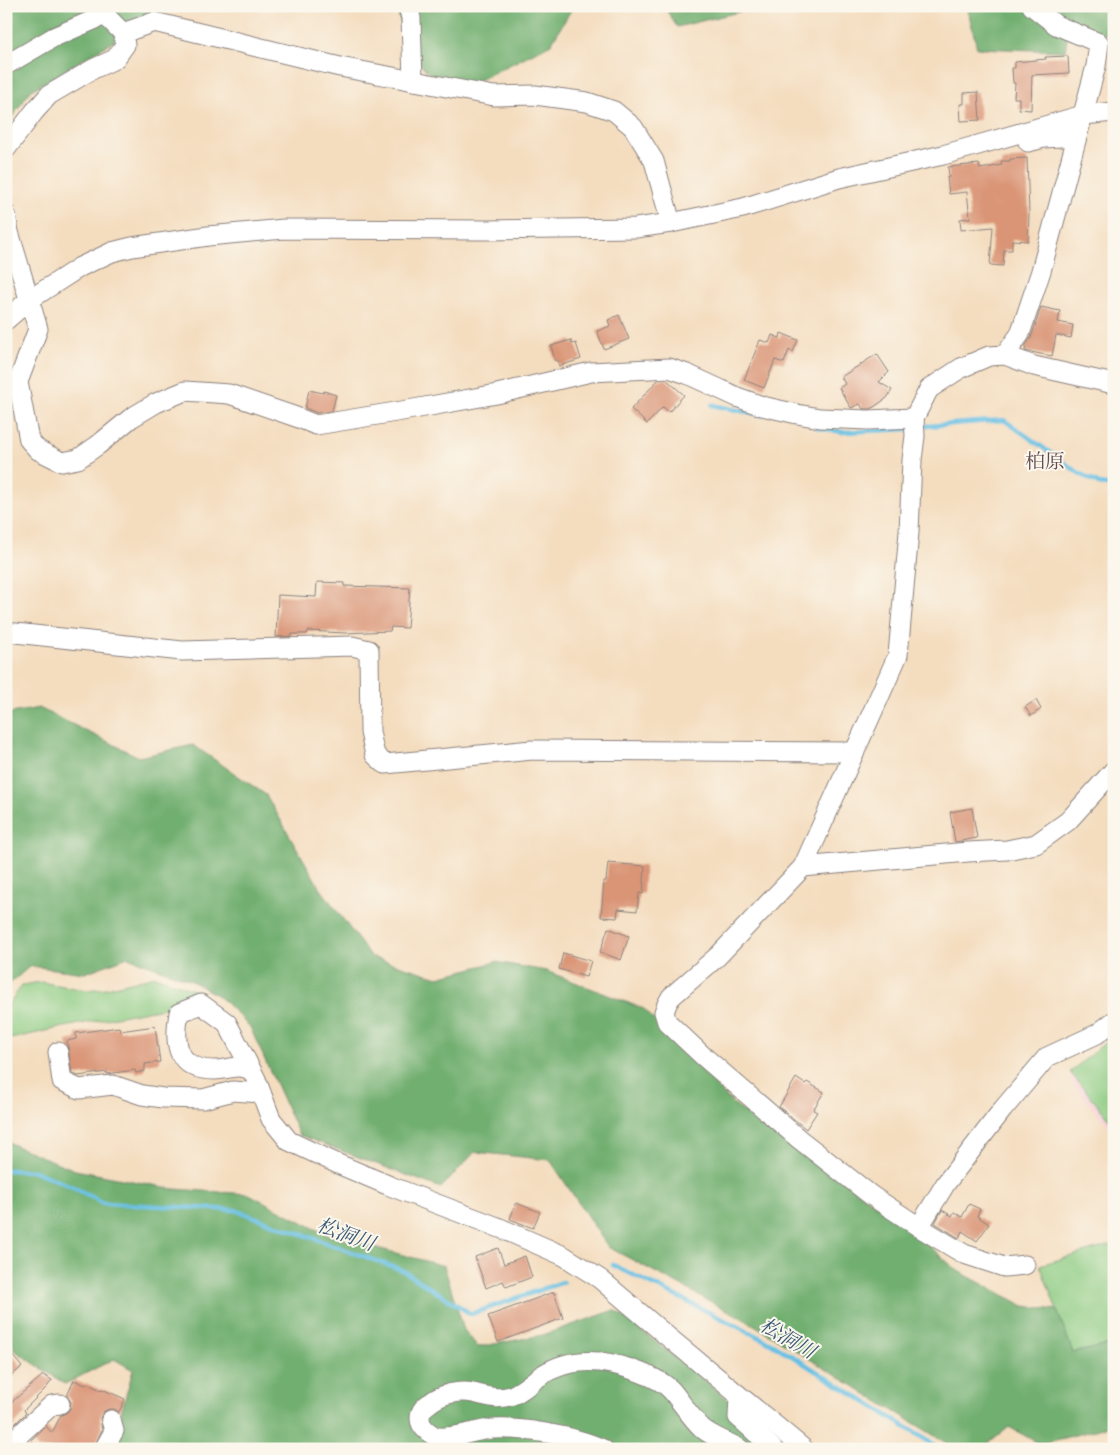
<svg xmlns="http://www.w3.org/2000/svg" width="1120" height="1455" font-family="'EB Garamond','Noto Serif JP',serif">
<style>
.built{fill:#f7cfd3}
.green{fill:#8ccb82;stroke:#57765e}
.forest{fill:#71af70;stroke:#4a6856}
.lines{fill:none;stroke-linecap:round;stroke-linejoin:round}
.stream{stroke:#67c0e4;stroke-width:4.5}
.building{fill:#da9577}
.minor-casing{stroke:#8b807d;stroke-width:21}
.minor{stroke:#fff;stroke-width:19}
.labels{text-anchor:middle;stroke-width:4;stroke-linejoin:round;paint-order:stroke}
.neighbourhood-label{font-size:20px;fill:#624a50;stroke:#fbf7ec}
.water-label{font-size:20px;font-style:italic;fill:#3a5976;stroke:#fbf7ec}
</style>
<rect width="100%" height="100%" fill="#fbf7ec"/>
<filter id="ink" filterUnits="userSpaceOnUse"><feTurbulence type="fractalNoise" baseFrequency=".02" numOctaves="2"/><feDisplacementMap in="SourceGraphic" scale="10" xChannelSelector="R" yChannelSelector="G"/><feConvolveMatrix kernelMatrix="1 2 1 2 8 2 1 2 1" color-interpolation-filters="sRGB"/></filter>
<filter id="wash" filterUnits="userSpaceOnUse"><feTurbulence type="fractalNoise" baseFrequency=".0096" numOctaves="4" result="noise"/><feDisplacementMap in="SourceGraphic" scale="20" xChannelSelector="R" yChannelSelector="G"/><feGaussianBlur stdDeviation="1.12" result="paint"/><feColorMatrix in="noise" values="0 0 0 0 0 0 0 0 0 0 0 0 0 0 0 0 0 1.4 0 .05"/><feComposite in="paint" operator="in"/></filter>
<g filter="url(#wash)">
<rect width="100%" height="100%" fill="#f4ddbf"/>
<path class="built" d="M1114 1034V1133L1072 1084 1070 1072Z"/>
<g class="green">
<path d="M155 976 199 992 178 997V1005L59 1028 6 1040V1008L22 985 41 982 85 990 107 988Z"/>
<path d="M1114 1035V1125L1070 1072Z"/>
<path d="M1114 1244V1353L1108 1345 1073 1353 1040 1265Z"/>
</g>
<g class="forest">
<path d="M6 6H162L156 16 30 91 6 126Z"/>
<path d="M381 6H613L609 8 583 7 571 10 551 44 469 85 436 80 413 57 398 14Z"/>
<path d="M664 6H763L677 27Z"/>
<path d="M967 6H1114V36L1069 26 1065 51 977 48Z"/>
<path d="M39 708 139 757 193 745 266 795 320 888 371 957 438 977 496 962 546 971 644 1009 733 1104 901 1222 958 1271 1024 1306 1057 1310 1073 1353 1109 1345 1114 1353V1425L1040 1444 1009 1427 982 1449H956L751 1323 608 1247 550 1160 475 1152 441 1188 299 1135 250 1027 220 997 190 980 128 957 85 973 30 966 6 987V714Z"/>
<path d="M6 1141 16 1146 75 1170 174 1189 249 1194 325 1234 444 1266 464 1330 478 1347 543 1335 615 1310 791 1449H118L114 1438 133 1370 114 1359 65 1384 14 1350 8 1317H6Z"/>
</g>
<g class="lines">
<g class="stream">
<path d="M712 405 762 415"/>
<path d="M927 426 1004 420 1079 473 1099 484 1114 486"/>
<path d="M816 427 842 432 909 429"/>
<path d="M6 1170 34 1171 71 1186 103 1203 235 1210 402 1270 471 1314 563 1282"/>
<path d="M613 1265 771 1343 941 1449"/>
</g>
</g>
<g id="blocks">
<g class="building">
<path d="M1068 56 1069 73 1032 75 1031 110 1019 109V98H1014L1015 83H1013L1012 68H1015V62L1046 59 1045 57Z"/>
<path d="M978 92 980 120 961 121 960 104H964V93Z"/>
<path d="M1027 158 1029 214 1028 241 1012 240V250H1004L1003 266 990 265 993 227 961 230 960 219 970 218 967 192 949 194 947 177H949L948 167 979 164 980 169 1002 165 1001 161H1010V159Z"/>
<path d="M1041 307 1060 311 1058 322 1073 325 1071 338 1056 335 1052 356 1025 351 1026 345 1031 338Z"/>
<path d="M619 315 629 339 604 349 597 331 610 326 608 320Z"/>
<path d="M781 333 798 340 793 352 789 350 784 363 775 360 764 388 744 380 760 340 769 343 772 335 780 338Z"/>
<path d="M571 340 572 344 576 343 581 359 559 366 558 360 555 361 551 346Z"/>
<path d="M877 354 889 372 879 382 892 390 887 398 871 409H863L860 404 851 408 839 388 845 384 841 377Z"/>
<path d="M666 379 684 395 669 412 663 407 647 424 631 409 658 380Z"/>
<path d="M309 390 323 393 324 391 336 395 332 411 317 413 305 408Z"/>
<path d="M317 582 344 583V586L410 588 407 628 391 627 390 631 345 633 308 631 307 634H292V636L276 637 278 595 316 597Z"/>
<path d="M1036 700 1041 709 1031 716 1025 707Z"/>
<path d="M972 808 977 838 955 842 950 812Z"/>
<path d="M608 863 645 866 643 894 639 893 637 911 618 909 617 918 601 917 604 881H606Z"/>
<path d="M608 928 629 936 621 960 600 952Z"/>
<path d="M563 953 591 961 586 977 559 969Z"/>
<path d="M155 1026 160 1062 145 1064V1071L136 1073 135 1070 107 1074V1072L78 1076 72 1073 67 1041 76 1039V1033L119 1027 120 1031Z"/>
<path d="M796 1078 805 1084 807 1082 824 1092 813 1110 817 1112 806 1129 779 1107Z"/>
<path d="M516 1203 540 1212 533 1228 510 1219Z"/>
<path d="M969 1204 980 1209 977 1216 989 1224 977 1241 962 1231 959 1238 935 1223 942 1210 952 1216 954 1212 962 1217Z"/>
<path d="M498 1248 504 1264 525 1256 532 1277 506 1287 503 1281 486 1288 475 1257Z"/>
<path d="M554 1292 563 1318 498 1342 488 1316Z"/>
<path d="M6 1348 22 1367 6 1380Z"/>
<path d="M43 1375 52 1380 47 1387 24 1410 26 1413 11 1428 6 1422V1407Z"/>
<path d="M74 1380 85 1385V1383L101 1390 102 1389 125 1399 119 1412 114 1409H109L103 1412 100 1418 102 1430 93 1449H38L31 1440 46 1426 52 1433 61 1415 66 1413 70 1409 71 1402 67 1396Z"/>
</g>
</g>
</g>
<g filter="url(#ink)">
<use href="#blocks" fill-opacity="0" stroke="#8b807d" stroke-width="1"/>
<g class="lines">
<defs>
<g id="minor">
<path d="M408 6 411 18 413 81"/>
<path d="M123 33 154 22 340 67 494 96 535 95 587 102 614 111 633 127 654 161 671 223"/>
<path d="M6 65 54 37 105 15 123 33 125 45 115 59 93 69 49 95 34 112 6 149"/>
<path d="M1028 142 1044 138 1077 136"/>
<path d="M6 214 9 232 38 329 18 382 29 440 38 450 62 462 78 459 98 445 131 418 156 403 185 391 229 394 296 417 316 425 408 410 497 394 591 372 669 368 687 374 737 397 762 406 797 414 820 418 868 420 914 418"/>
<path d="M6 320 29 300 80 267 112 252 132 247 208 236 284 229 488 230 636 228 671 223 743 208 839 178 943 155 1083 115 1114 112"/>
<path d="M1005 355 1020 334 1041 271 1096 66 1099 43 1056 25 1032 6"/>
<path d="M1114 384 1034 366 1005 355 989 356 961 368 929 389 914 418 915 436 912 460 909 532 898 655 803 867 718 956 671 997 667 1004 664 1012 667 1022 702 1055 799 1139 872 1196 919 1227 946 1183 1003 1109 1047 1057 1097 1034 1114 1021"/>
<path d="M6 632 182 651 352 646 369 650 370 732 375 755 385 764 532 750 855 752"/>
<path d="M803 867 968 852 1007 850 1036 844 1068 821 1114 770"/>
<path d="M58 1052 62 1081 79 1089 113 1085 142 1095 163 1098 203 1099 233 1091 261 1093"/>
<path d="M251 1069C247 1069 243 1067 239 1067 231 1067 223 1070 215 1070 177 1070 173 1045 179 1013L201 1004 227 1023 256 1079 271 1119 289 1141 338 1164 390 1186 500 1228 564 1256 600 1279 667 1336 804 1449"/>
<path d="M919 1227 964 1254 1004 1267 1025 1265"/>
<path d="M739 1396 738 1417 774 1449"/>
<path d="M6 1447 52 1405 60 1404"/>
<path d="M104 1449 114 1431 111 1420"/>
<path d="M603 1449C575 1436 515 1425 484 1430 473 1432 442 1441 433 1435 426 1431 420 1426 420 1418 420 1411 425 1406 430 1403 441 1394 459 1390 473 1393 486 1396 497 1400 510 1396 522 1392 531 1382 542 1375 559 1364 579 1360 599 1362 619 1364 659 1376 672 1391 682 1403 691 1418 703 1429 713 1437 728 1442 740 1449"/>
</g>
</defs>
<use href="#minor" class="minor-casing"/>
<use href="#minor" class="minor"/>
</g>
</g>
<g class="labels">
<g class="neighbourhood-label">
<text x="1045" y="468">柏原</text>
</g>
<g class="water-label">
<text transform="translate(346 1234) rotate(20)" y="7">松洞川</text>
<text transform="translate(788 1338) rotate(30)" y="7">松洞川</text>
</g>
</g>
<rect width="1120" height="1455" fill="none" stroke="#fbf7ec" stroke-width="25"/>
</svg>
